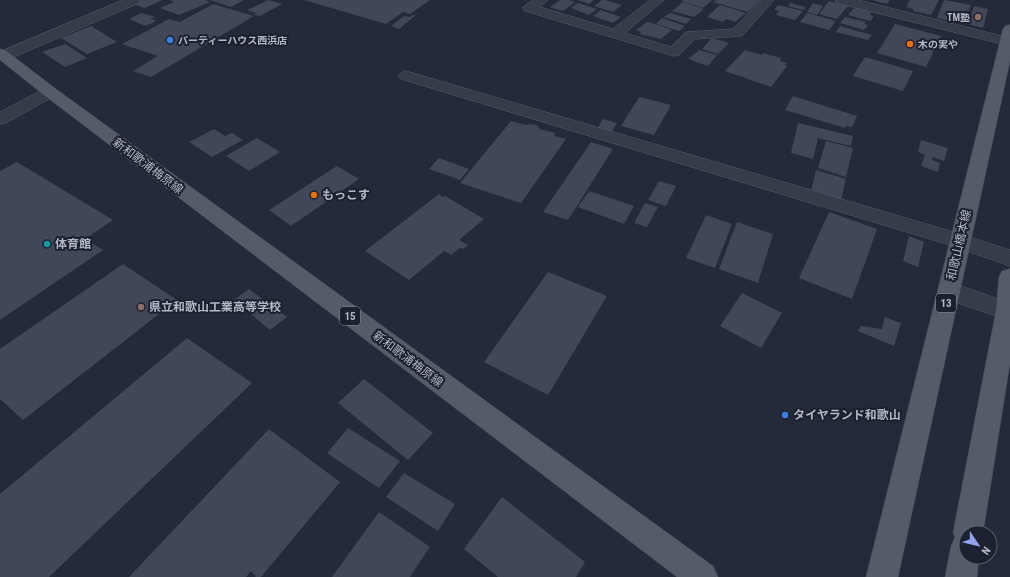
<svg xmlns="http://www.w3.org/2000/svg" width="1010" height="577" font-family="'Roboto Condensed','Noto Sans JP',sans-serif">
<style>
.building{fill:#414759}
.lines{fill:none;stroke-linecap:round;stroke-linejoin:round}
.street-casing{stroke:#565a68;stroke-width:1}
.primary-casing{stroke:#414553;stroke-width:1}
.street{fill:#383c4a;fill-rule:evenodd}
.primary{fill:#565b6a;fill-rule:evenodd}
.education-dot{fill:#8d6e63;stroke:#1d212f;stroke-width:1.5}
.shop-dot{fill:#3f7fe0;stroke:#1d212f;stroke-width:1.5}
.food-dot{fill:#e8710a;stroke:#1d212f;stroke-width:1.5}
.culture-dot{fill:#0f9aa8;stroke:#1d212f;stroke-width:1.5}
.labels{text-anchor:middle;stroke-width:4;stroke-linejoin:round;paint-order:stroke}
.far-poi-label{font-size:10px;font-weight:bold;fill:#b3b7c5;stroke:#1d212f;text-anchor:start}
.shield{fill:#1d212f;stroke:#868a98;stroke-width:1}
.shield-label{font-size:11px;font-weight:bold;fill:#b3b7c5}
.street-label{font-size:12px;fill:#b3b7c5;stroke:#1d212f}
.poi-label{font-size:12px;font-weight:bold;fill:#b3b7c5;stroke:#1d212f;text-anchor:start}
</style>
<rect width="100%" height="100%" fill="#242a39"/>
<g class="building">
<path d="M141 0H162L145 8 133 4Z"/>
<path d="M170 0H205L210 2 179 15 160 8 174 2Z"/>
<path d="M210 0H244L231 7Z"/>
<path d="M268 0 282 4 260 16 254 15 256 13 247 10Z"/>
<path d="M304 0H430L410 14 403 12 386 24Z"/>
<path d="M560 0H568L575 2 563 11 550 7Z"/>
<path d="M577 0H594L589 4Z"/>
<path d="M602 0H605L622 5 613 12 594 6Z"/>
<path d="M683 0H712L703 8 681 1Z"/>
<path d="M716 0H760L748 12 713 2Z"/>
<path d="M872 0H890L887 4Z"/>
<path d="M910 0H939L931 15 913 11V9L906 7Z"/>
<path d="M944 0 971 5 963 24 937 18Z"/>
<path d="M829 1 848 6 837 19 819 14Z"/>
<path d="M683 2 704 9 694 17 672 11Z"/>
<path d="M578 3 597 9 589 15 571 8Z"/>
<path d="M790 3 806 7 804 10 788 6Z"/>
<path d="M813 3 823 6 817 15 807 12Z"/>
<path d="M213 4 254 16 151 77 133 71 158 56 122 44 169 19 180 22Z"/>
<path d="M720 5 746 13 735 22 726 19 723 22 707 17Z"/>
<path d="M778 5 803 11 795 20 776 15 779 11 774 10Z"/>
<path d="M974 6 988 9 983 28 968 24Z"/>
<path d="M855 7 871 12 870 15 874 16 870 21 848 15Z"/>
<path d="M601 10 621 17 613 23 593 16Z"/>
<path d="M142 13 155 17 151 19 156 21 146 26 129 19Z"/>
<path d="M670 13 691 19 686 24 664 17Z"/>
<path d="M807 13 836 21 829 30 800 22Z"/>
<path d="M413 15H416L399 29 391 26 404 16 410 17Z"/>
<path d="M845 17 866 22 864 24 868 25 864 30 840 23Z"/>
<path d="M662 18 685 26 679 31 656 24Z"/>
<path d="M647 22 652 23 672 30 661 39 639 34 642 32 636 30Z"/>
<path d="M895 24 941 36 926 67 877 53Z"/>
<path d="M91 26 117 42 87 54 61 38Z"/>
<path d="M840 26 872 35 868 40 836 32Z"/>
<path d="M712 38 729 43 718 54 702 49Z"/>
<path d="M65 44 87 58 65 67 42 52Z"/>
<path d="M699 50 717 55 708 66 688 59Z"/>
<path d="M745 50 762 55 763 53 781 58 780 61 787 63 785 65 787 66 771 87 725 71Z"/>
<path d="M865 57 913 71 903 91 853 76Z"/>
<path d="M793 96 857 116 852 127 846 126 845 128 785 110Z"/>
<path d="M639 97 671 105 654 135 621 126Z"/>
<path d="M603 119 617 123 611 133 597 129Z"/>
<path d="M511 121 526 125 530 124 536 125 539 127V129L555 133 554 136 566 139 521 203 460 183Z"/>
<path d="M798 123 853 136 851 146 818 138 813 159 791 153Z"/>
<path d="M214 129 225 136 232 133 243 140 212 157 189 142Z"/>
<path d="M257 138 280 152 249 171 226 156Z"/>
<path d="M921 140 948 148 944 161 933 157 932 160 940 163 938 172 921 166 925 155 918 152Z"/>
<path d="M826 141 853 148 846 177 818 168Z"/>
<path d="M591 142 613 149 568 220 543 212Z"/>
<path d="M439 158 469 169 460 180 429 169Z"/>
<path d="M17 162 113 220 85 239 103 250 0 320V171Z"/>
<path d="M337 166 359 179 291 226 269 210Z"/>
<path d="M816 170 846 179 841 200 811 191Z"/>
<path d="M659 181 676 186 666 206 648 200Z"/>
<path d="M589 191 634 206 624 224 578 207Z"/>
<path d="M439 194 443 197 445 196 484 219 459 240 468 245 463 249 460 248 451 255 444 251 409 280 365 251Z"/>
<path d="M645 203 658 207 647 227 634 223Z"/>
<path d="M829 212 877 229 852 299 799 278Z"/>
<path d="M706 215 732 224 715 268 686 258Z"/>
<path d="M737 222 773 234 758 283 719 269Z"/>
<path d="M909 236 924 242 918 267 903 261Z"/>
<path d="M123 264 177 300 23 420 0 399V349Z"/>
<path d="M548 272 607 296 548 395 484 362Z"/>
<path d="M249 289 287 317 270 330 234 300Z"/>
<path d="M742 293 782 313 761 348 720 326Z"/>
<path d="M885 317 901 323 894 346 858 331 861 326 882 329Z"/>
<path d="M187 338 252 383 49 577H0V494Z"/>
<path d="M364 379 433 433 408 460 338 403Z"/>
<path d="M348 428 400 461 379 488 327 453Z"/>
<path d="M269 429 340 482 261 577H256L251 571 246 577H129Z"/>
<path d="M404 473 455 504 438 531 386 497Z"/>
<path d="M502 497 585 562 576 577H498L464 549Z"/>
<path d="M379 512 430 547 410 577H332Z"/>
</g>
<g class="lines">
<defs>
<g id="street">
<path d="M123 0H140L139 3 9 59H0V52Z"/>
<path d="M533 0H548L540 7 613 29 650 0H664L625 33 671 47 686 32 733 29 761 0H774L742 36 695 39 679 55 674 56 525 11 523 8Z"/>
<path d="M836 0H858L1010 38V46L837 3Z"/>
<path d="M406 71 967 236 1010 250V266L953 246 401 79 398 76 401 73Z"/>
<path d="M50 87 56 89 58 92 56 95 6 123 0 124V112L44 89Z"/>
<path d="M949 282 1010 303V321L941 297 938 291 941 285Z"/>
</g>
<g id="primary">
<path d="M1010 25V61L898 577H866L1003 29 1005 26Z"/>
<path d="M0 49 5 50 56 89 713 566 718 577H677L44 95 0 60Z"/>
<path d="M1010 269V363L983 533H966V557H979L977 577H945L951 546 955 537 953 533 996 311 999 277 1002 271Z"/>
</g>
</defs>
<use href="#street" class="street-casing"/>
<use href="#primary" class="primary-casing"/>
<use href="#street" class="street"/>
<use href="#primary" class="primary"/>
</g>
<g class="education-dot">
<circle cx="978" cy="17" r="4"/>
<circle cx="141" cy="307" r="4"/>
</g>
<g class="shop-dot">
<circle cx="170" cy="40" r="4"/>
<circle cx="785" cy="415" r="4"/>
</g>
<g class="food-dot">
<circle cx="910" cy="44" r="4"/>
<circle cx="314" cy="195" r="4"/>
</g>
<circle class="culture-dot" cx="47" cy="244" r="4"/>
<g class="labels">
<g class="far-poi-label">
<text x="970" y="21" text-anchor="end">TM塾</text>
<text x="178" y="44">パーティーハウス西浜店</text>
<text x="918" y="48">木の実や</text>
</g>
<g class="shield">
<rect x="936" y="294" width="20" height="18" rx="3"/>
<rect x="340" y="307" width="20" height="18" rx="3"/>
</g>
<g class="shield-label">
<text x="946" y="307">13</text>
<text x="350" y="320">15</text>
</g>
<g class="street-label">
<text transform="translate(148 166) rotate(37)" y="4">新和歌浦梅原線</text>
<text transform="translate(959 245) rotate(-77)" y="4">和歌山橋本線</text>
<text transform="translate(408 359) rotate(37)" y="4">新和歌浦梅原線</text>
</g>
<g class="poi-label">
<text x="322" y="199">もっこす</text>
<text x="55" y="248">体育館</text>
<text x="149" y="311">県立和歌山工業高等学校</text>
<text x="793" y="419">タイヤランド和歌山</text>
</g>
</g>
<g transform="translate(978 545) rotate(125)"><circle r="19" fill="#1d212f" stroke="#595d6b"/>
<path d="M0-3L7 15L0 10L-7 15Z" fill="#8fa3ef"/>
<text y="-6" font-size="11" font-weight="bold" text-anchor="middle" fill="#b3b7c5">N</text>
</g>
</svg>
